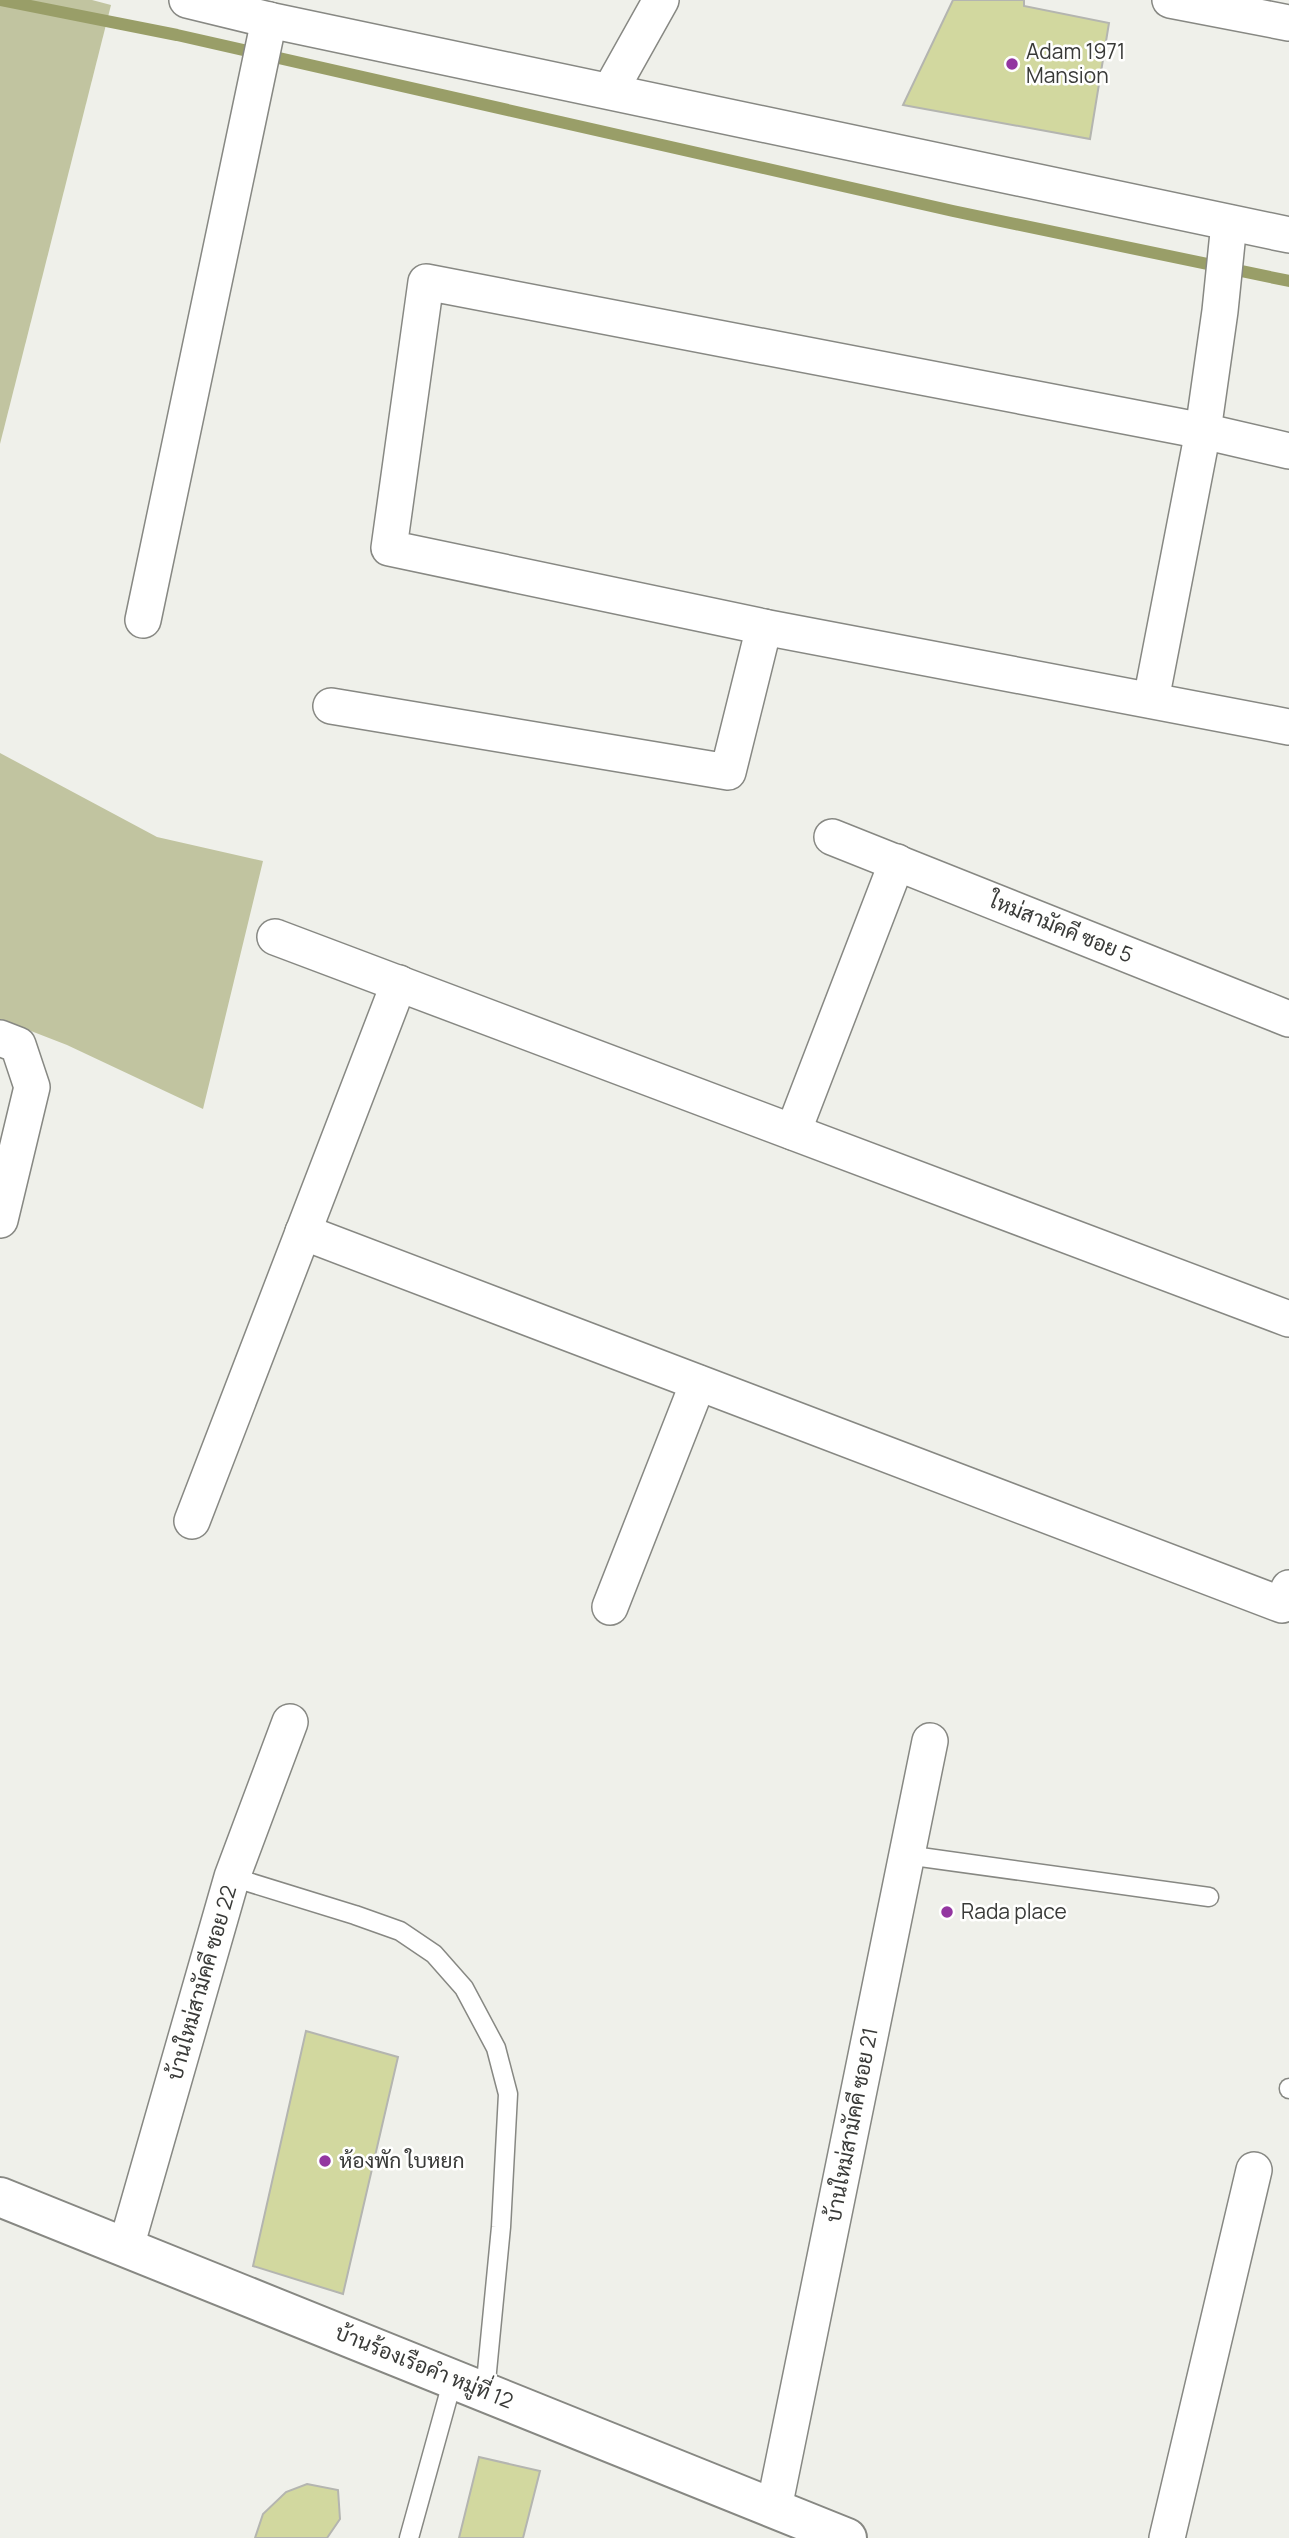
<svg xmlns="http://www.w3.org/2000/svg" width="1289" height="2538" font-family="Manrope,Sarabun,sans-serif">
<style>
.green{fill:#c1c4a0}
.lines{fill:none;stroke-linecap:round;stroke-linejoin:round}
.stream{stroke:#999e68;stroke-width:12}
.building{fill:#d2d89f;stroke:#b4b5b0;stroke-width:2}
.service-casing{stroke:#878883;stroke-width:21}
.minor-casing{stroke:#878883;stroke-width:38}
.tertiary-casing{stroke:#878883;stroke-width:42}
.service{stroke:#fff;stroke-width:18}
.minor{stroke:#fff;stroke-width:35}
.tertiary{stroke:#fff;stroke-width:38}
.poi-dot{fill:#9336a0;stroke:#fffffe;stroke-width:2.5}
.labels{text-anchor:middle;stroke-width:5;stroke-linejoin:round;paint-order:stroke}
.poi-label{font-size:21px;fill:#393a38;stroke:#fffffe;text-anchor:start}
.street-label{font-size:21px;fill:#393a38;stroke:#fffffe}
</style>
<rect width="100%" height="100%" fill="#eff0ea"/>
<g class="green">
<path d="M0 0H92L111 5 0 444Z"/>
<path d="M0 753 157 837 263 861 203 1109 67 1045 0 1019Z"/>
</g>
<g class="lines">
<path class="stream" d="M0 0 177 35 953 211 1289 281"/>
</g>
<g class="building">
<path d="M953 0H1024V6L1109 23 1090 139 903 105Z"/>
<path d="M306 2031 398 2057 343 2294 253 2266Z"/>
<path d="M479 2457 540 2471 523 2538H459Z"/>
<path d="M307 2484 338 2490 340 2519 327 2538H255L263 2514 286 2492Z"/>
</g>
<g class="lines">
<defs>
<g id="service">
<path d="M906 1855 1209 1897"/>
<path d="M232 1877 355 1915 400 1931 434 1954 464 1988 496 2048 508 2094 501 2227 485 2392"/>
<path d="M1289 2089V2088"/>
<path d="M409 2538 453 2379"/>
</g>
<g id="minor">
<path d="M187 0 269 20 1289 235"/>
<path d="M1170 0 1289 23"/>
<path d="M610 91 661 0"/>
<path d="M1289 451 1203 431 426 282 389 548 764 627 1289 727"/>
<path d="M143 620 269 20"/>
<path d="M1151 700 1203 431 1220 311 1229 223"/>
<path d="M331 706 728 772 764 627"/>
<path d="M832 837 1289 1019"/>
<path d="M275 937 1289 1319"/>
<path d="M0 1038 18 1045 32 1087 0 1220"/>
<path d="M793 1132 897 862"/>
<path d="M303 1232 1282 1605 1289 1588"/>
<path d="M192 1521 399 983"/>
<path d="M610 1607 698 1383"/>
<path d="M126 2247 232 1877 290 1722"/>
<path d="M774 2508 930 1741"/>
<path d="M1167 2538 1254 2170"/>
</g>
<path id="tertiary" d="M0 2197 847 2538"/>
</defs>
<use href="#service" class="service-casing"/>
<use href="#minor" class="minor-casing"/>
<use href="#tertiary" class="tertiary-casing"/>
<use href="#service" class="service"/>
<use href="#minor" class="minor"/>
<use href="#tertiary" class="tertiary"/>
</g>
<g class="poi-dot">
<circle cx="1012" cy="64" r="7"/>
<circle cx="947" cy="1912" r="7"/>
<circle cx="325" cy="2161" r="7"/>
</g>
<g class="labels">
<g class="poi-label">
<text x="1026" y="59">Adam 1971<tspan x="1026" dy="24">Mansion</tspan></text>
<text x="961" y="1919">Rada place</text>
<text x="339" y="2168">ห้องพัก ใบหยก</text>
</g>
<g class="street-label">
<text transform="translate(1061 928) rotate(22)" y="7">ใหม่สามัคคี ซอย 5</text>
<text transform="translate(202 1983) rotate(-74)" y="7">บ้านใหม่สามัคคี ซอย 22</text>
<text transform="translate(852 2125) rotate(-79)" y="7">บ้านใหม่สามัคคี ซอย 21</text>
<text transform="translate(424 2367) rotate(22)" y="7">บ้านร้องเรือคำ หมู่ที่ 12</text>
</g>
</g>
</svg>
